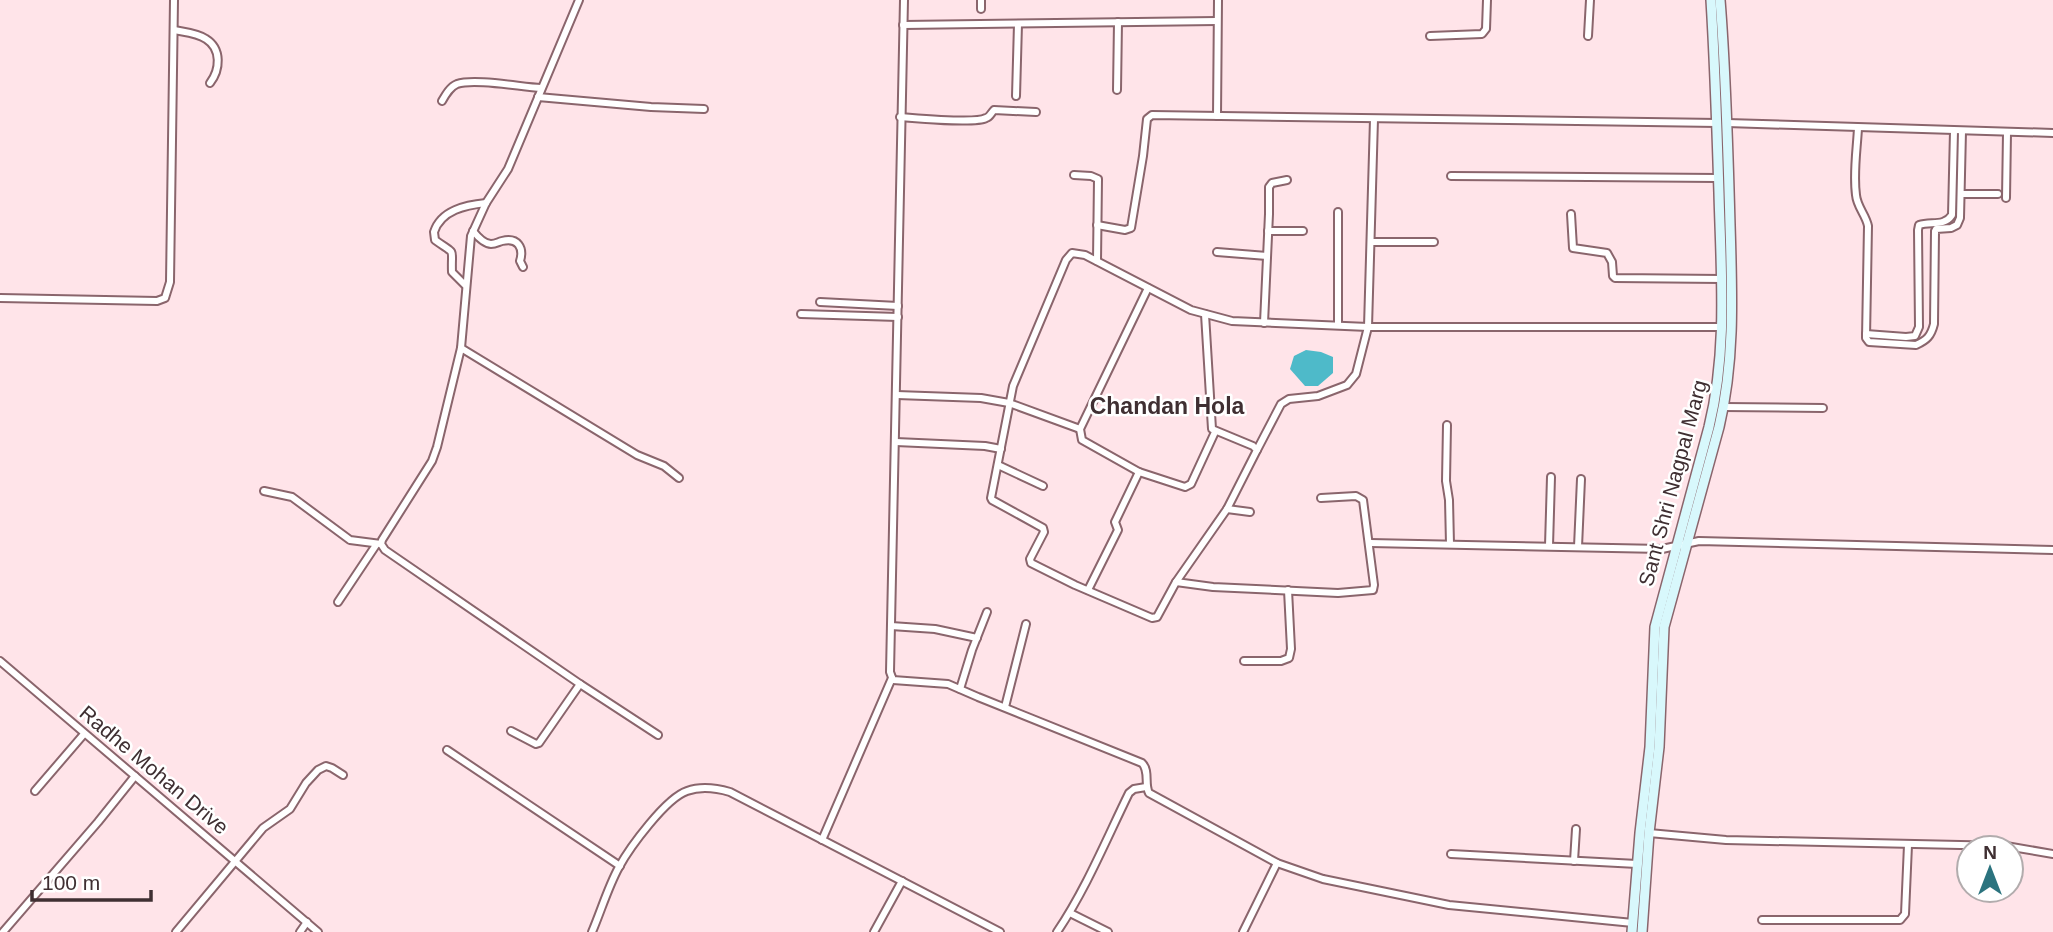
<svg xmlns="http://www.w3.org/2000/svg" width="2053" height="932" font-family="Arial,sans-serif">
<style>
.water{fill:#4ebac9}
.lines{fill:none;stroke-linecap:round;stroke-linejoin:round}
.minor-casing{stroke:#8a656c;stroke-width:10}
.secondary-casing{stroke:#8a656c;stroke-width:12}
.minor{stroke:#fff;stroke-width:6}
.secondary{stroke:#d8f8fc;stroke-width:9}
.labels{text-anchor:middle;stroke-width:5;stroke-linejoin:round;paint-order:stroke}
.street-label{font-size:21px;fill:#3f2f32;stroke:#fff}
.neighbourhood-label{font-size:23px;font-weight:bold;fill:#3f2f32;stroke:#fff}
</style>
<rect width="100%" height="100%" fill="#ffe4e9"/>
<path class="water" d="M1306 350 1321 352 1333 357V373L1318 386H1305L1290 369 1294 356Z"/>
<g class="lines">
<defs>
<g id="minor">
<path d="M579 0 508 169 486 203 471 236 461 348 437 447 432 461 382 540 381 544 385 550 580 684 658 735"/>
<path d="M904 0 890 672 893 680 948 684 978 697 1142 763C1150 771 1144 784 1149 793L1277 863 1323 879 1449 905 1633 923"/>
<path d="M981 0V9"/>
<path d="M903 25 1217 21"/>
<path d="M174 30C184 32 198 33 206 39 222 49 220 70 210 83"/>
<path d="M1430 36 1482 34 1486 29 1487 0"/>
<path d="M1588 36 1590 0"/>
<path d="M1117 90 1118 22"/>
<path d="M1016 96 1018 24"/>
<path d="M538 97 651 107 704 109"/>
<path d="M442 101C446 94 450 87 457 84 474 78 521 87 541 88"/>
<path d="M1217 116 1218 0"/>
<path d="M900 117C915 118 975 124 986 118 990 117 991 113 994 110L1036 112"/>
<path d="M1727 123 2053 133"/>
<path d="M1858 128C1857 149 1853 173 1856 195 1857 207 1866 215 1868 226L1866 338 1869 342 1916 345C1927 340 1931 336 1934 324L1935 231 1936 229 1951 228 1957 225 1960 218 1962 131"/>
<path d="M1074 175 1091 176 1098 179 1097 261"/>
<path d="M1451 176 1718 178"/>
<path d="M1961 194H1998"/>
<path d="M2006 198 2007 133"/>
<path d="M1571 214 1573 248 1607 253 1612 262 1613 276 1615 278 1722 279"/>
<path d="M1097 225 1125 230 1131 228 1143 156 1147 119 1152 115 1718 123"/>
<path d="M473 231C477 236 484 244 491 244 496 244 498 242 502 241 518 237 524 248 520 261L523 267"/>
<path d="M1268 231H1303"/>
<path d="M1371 242H1434"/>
<path d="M1217 252 1267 256"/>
<path d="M465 285 452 272C451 246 457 256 435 240L434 232C441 210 466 205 486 203"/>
<path d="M1148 288 1080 429 1082 440 1139 472 1185 487 1191 484 1215 432"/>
<path d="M0 298 157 301 165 298 170 282 174 0"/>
<path d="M820 302 898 306"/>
<path d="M801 314 898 317"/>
<path d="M1205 314 1212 429 1253 446 1257 450 1227 509 1176 582 1213 587 1338 593 1373 590 1374 585 1363 500 1356 496 1321 498"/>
<path d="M1264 323 1269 214V187L1272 183 1287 180"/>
<path d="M1338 325V212"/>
<path d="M1866 334 1906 337 1915 336 1919 327 1918 230 1919 225C1931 221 1944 227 1952 215L1954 131"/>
<path d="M461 348 637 455 664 466 679 478"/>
<path d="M897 395 981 398 1009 403 1080 429"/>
<path d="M1724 407 1823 408"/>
<path d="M1447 425 1446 481 1449 500 1450 544"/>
<path d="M896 442 985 446 1001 449"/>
<path d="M1257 450 1281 404 1289 399 1318 396 1347 385 1356 374 1368 327 1374 119"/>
<path d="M998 465 1043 486"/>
<path d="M264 491 292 497 350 540 381 544"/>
<path d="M1227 509 1250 512"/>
<path d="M1370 543 1662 549 1699 541 2053 550"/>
<path d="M1549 546 1551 477"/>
<path d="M1578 547 1581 479"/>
<path d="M1176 582 1157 617 1152 618 1075 585 1031 563 1030 559 1044 532 1043 528 992 500 991 498 1013 386 1066 260 1072 253 1085 255 1191 310 1232 321 1368 327H1722"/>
<path d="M1088 590 1118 530 1115 522 1139 472"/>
<path d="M338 602 376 545"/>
<path d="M891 626 935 629 977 638"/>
<path d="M0 661 318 932"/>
<path d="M1244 661H1281L1289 658 1291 649 1288 590"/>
<path d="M960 689 972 650 987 612"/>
<path d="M1005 707 1026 624"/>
<path d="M511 731 536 744 539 743 580 684"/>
<path d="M447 750 620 866"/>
<path d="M35 791 84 734"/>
<path d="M1649 833 1726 840 2006 846 2053 854"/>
<path d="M822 840 892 678"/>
<path d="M1451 854 1637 864"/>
<path d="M1574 861 1576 829"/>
<path d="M1070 913 1108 932"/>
<path d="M1762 920H1900L1905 914 1908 845"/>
<path d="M3 932 98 822 135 776"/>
<path d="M176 932 263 828 290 809 306 783 318 770 326 766 332 768 343 775"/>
<path d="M300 932 307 922"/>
<path d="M592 932C601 911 608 887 619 867 630 847 666 798 687 791 701 786 716 788 730 792L1000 932"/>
<path d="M874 932 902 881"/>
<path d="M1057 932C1086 889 1106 840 1129 793L1134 789 1146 787"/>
<path d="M1243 932 1277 863"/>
</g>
<g id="secondary">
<path d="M1632 932 1640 833 1650 747 1655 627 1709 427C1728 349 1721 272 1719 193 1717 128 1715 64 1711 0"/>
<path d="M1642 932 1649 833 1659 747 1664 627 1719 427C1735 360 1732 293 1730 225 1728 150 1726 75 1720 0"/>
</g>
</defs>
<use href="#minor" class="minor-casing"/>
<use href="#secondary" class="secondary-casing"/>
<use href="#minor" class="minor"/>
<use href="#secondary" class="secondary"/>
</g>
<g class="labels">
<g class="street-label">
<text transform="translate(1673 483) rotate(-75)" y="7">Sant Shri Nagpal Marg</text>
<text transform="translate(154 770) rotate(40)" y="7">Radhe Mohan Drive</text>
</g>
<g class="neighbourhood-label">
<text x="1167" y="414">Chandan Hola</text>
</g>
</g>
<g transform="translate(1990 869)"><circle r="33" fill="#ffffff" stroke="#b2acad" stroke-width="2"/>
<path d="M0-5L12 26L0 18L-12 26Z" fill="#2b737e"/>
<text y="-10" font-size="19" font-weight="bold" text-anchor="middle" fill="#3f2f32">N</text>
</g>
<path d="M32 890v10h119v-10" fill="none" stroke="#3f2f32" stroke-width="3.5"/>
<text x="42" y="890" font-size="21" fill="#3f2f32" stroke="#ffffff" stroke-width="5" paint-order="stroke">100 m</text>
</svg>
